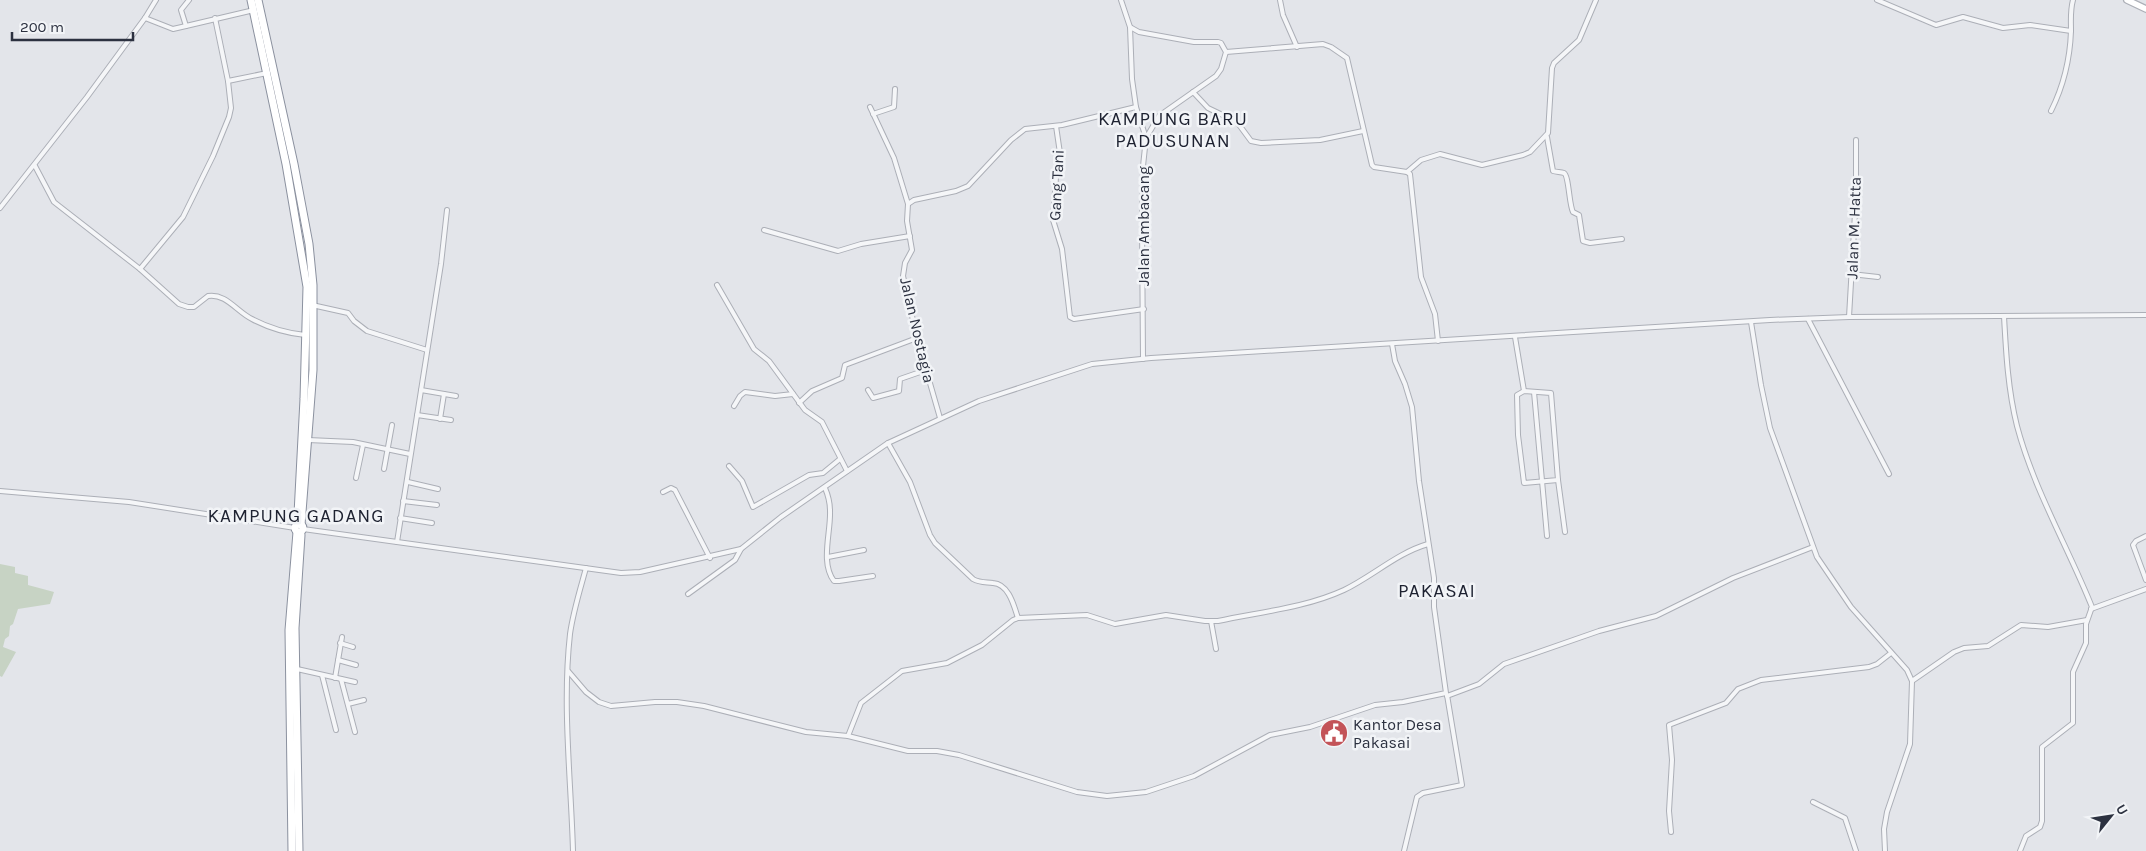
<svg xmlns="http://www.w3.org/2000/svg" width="2146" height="851" font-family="Karla,sans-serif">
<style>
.grass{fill:#c7d3c4}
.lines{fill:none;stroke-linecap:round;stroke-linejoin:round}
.street-casing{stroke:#acafb7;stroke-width:6}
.secondary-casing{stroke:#acafb7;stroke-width:8}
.highway-casing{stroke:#8b919f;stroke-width:9}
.street{stroke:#f5f6f8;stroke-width:4}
.secondary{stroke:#fff;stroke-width:5.5}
.highway{stroke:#fff;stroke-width:7}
.labels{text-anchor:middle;stroke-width:5;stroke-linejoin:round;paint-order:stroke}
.street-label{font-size:16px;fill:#2c3140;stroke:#f2f4f7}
.poi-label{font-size:16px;fill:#2c3140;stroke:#f2f4f7;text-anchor:start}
.quarter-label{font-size:19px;letter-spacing:1px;fill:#1e2231;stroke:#f2f4f7}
</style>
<rect width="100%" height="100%" fill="#e3e5ea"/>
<path class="grass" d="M0 564 15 567V573L28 576V585L54 592 50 604 18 609 13 624 10 626 9 636 5 639 3 647 16 652 2 677 0 676Z"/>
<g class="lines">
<defs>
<g id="street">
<path d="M189 0 181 10 186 26 254 10"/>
<path d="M1121 0 1130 27 1139 32 1194 42H1218L1221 43 1226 52 1221 69 1216 76 1159 116 1146 138 1143 166 1142 224 1143 359"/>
<path d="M1280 0 1283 15 1297 47"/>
<path d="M1877 0 1936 25 1963 17 2003 28 2030 25 2071 31"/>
<path d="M145 18 173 29 186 26"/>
<path d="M1130 27 1132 79 1136 107"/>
<path d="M1226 52 1323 44 1331 47 1347 58 1372 165 1374 167 1407 172 1410 174 1421 277 1435 314 1438 341"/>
<path d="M228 81 267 73"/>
<path d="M1193 92 1208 108 1237 122 1251 141 1261 143 1320 140 1363 131"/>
<path d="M870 107 894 158 908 204"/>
<path d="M2051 111C2063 87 2070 59 2071 31 2071 20 2070 11 2073 0"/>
<path d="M873 114 894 107 895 89"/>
<path d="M1056 126 1061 160 1056 177 1053 220 1062 249 1070 317 1074 319 1144 309"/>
<path d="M1547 137 1553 171C1556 172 1561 172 1564 173 1569 176 1569 205 1573 212L1579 215 1583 241 1590 243 1622 239"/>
<path d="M35 166 54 202 140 269 179 304 188 307H194L208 296C226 293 237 312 252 319 269 328 286 333 305 335"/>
<path d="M1407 172 1421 160 1440 154 1482 165 1523 155 1530 152 1548 133 1552 68 1554 63 1579 40 1596 0"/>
<path d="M0 208 87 97 145 18 156 0"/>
<path d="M764 230 838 251 861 244 910 236"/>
<path d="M140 269 183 217 213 156 229 117 231 108 228 81 215 18"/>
<path d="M1851 274 1878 277"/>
<path d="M717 285 754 349 769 361 805 410 822 422 847 471"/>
<path d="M312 305 348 313 354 321 367 331 427 350"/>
<path d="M2004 316C2006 353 2008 390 2017 426 2034 490 2068 547 2092 607L2086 624V643L2073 672V723L2042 747V821L2040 827 2026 836 2020 851"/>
<path d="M1849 317 1856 196V140"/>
<path d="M1808 319 1889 474"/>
<path d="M1751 322 1761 385 1770 428 1817 557 1851 607 1907 670 1912 681 1910 744 1887 812 1884 829 1885 851"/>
<path d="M1515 337 1524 391"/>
<path d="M421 390 456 396"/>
<path d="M868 390 873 398 899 391 900 379 926 370"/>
<path d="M1524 391 1551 393 1558 480 1524 483 1518 435 1517 395Z"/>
<path d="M1534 392 1547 536"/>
<path d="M799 403 812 391 842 378 845 365 917 338"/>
<path d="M734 406 740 396 745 392 775 396 793 394"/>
<path d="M417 415 451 420"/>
<path d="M940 418 917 338 903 276 905 263 912 250 907 221 908 204 914 200 956 191 968 186 1011 140 1025 129 1062 125 1136 107 1146 138"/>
<path d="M440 419 444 394"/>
<path d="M308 440 353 442 410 454"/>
<path d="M888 443 910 482 930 535 935 543 973 579C980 583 986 582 993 583 1009 584 1014 606 1018 618"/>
<path d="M729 466 742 481 753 507 809 475 823 473 840 459"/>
<path d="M384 469 392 425"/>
<path d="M356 478 363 445"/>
<path d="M1558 480 1565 532"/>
<path d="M408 482 438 489"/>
<path d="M825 488C828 495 830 502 830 511 831 532 820 563 834 581H839L873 576"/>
<path d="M0 491 129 502 295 528"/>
<path d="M663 492 671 488 675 490 710 558"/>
<path d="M403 501 437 505"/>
<path d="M400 518 432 523"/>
<path d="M303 529 621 573 640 572 741 549 781 517 888 443 979 401 1092 364 1151 358 1770 320 1849 317 2146 315"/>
<path d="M2146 536 2136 541 2133 545 2146 580"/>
<path d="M397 542 441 264 447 210"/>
<path d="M828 557 864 550"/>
<path d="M688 594 735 560 741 549"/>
<path d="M2091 609 2146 589"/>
<path d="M1211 621 1216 649"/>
<path d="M340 643 353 647"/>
<path d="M338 660 356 665"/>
<path d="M297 669 355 682"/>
<path d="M568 671 586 692 599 702 611 706 655 702H677L704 706 806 732 848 736 908 751H937L959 755 1077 792 1107 796 1146 792 1194 776 1270 735 1310 727 1375 705 1403 702 1446 693 1434 607V578L1419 481 1412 407 1405 384 1395 361 1392 344"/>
<path d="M322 675 336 730"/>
<path d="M335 678 342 637"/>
<path d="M341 679 355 732"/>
<path d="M1912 681 1954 652 1964 648 1988 646 2021 625 2048 627 2087 620"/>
<path d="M1447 696 1479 684 1504 664 1599 631 1656 616 1733 578 1813 547"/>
<path d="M348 704 364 700"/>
<path d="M848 736 861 703 902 671 947 663 982 645 1013 620 1018 618 1087 615 1115 624 1166 615 1205 621H1218C1259 612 1305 608 1344 590 1373 576 1397 553 1428 544"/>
<path d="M1813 802 1845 818 1856 851"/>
<path d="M1671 832 1669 811 1672 760 1669 725 1726 703 1738 689 1761 680 1869 667 1877 664 1891 653"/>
<path d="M573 851C571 779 562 706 570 634 573 612 580 590 586 568"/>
<path d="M1404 851 1417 797 1423 793 1462 785 1447 695"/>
</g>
<path id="secondary" d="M2127 0 2146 9"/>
<g id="highway">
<path d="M251 0 286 164 307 287 304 399 298 514"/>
<path d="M258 0 294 164 309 244 313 285V370L301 525"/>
<circle cx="299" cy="528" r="4"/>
<path d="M292 851 289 630 297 532"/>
<path d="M299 851 295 628 301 535"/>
</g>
</defs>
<use href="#street" class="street-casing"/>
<use href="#secondary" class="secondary-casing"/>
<use href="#highway" class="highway-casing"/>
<use href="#street" class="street"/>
<use href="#secondary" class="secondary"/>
<use href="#highway" class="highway"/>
</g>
<defs>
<symbol id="civic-disc" viewBox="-11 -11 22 22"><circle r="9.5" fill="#c35358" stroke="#f2f4f7"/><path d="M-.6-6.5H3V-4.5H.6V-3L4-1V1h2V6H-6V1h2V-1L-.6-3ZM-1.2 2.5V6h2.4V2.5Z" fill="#fff"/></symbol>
</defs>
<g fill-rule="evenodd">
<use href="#civic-disc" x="1318" y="717" width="32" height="32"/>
</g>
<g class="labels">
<g class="street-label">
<text transform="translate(1056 185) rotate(-87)" y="6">Gang Tani</text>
<text transform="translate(1143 226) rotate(-90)" y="6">Jalan Ambacang</text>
<text transform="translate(1853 228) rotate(-88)" y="6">Jalan M. Hatta</text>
<text transform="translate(918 330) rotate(77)" y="6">Jalan Nostagia</text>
</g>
<g class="poi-label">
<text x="1353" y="730">Kantor Desa<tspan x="1353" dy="18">Pakasai</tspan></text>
</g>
<g class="quarter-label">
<text x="1173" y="125">KAMPUNG BARU<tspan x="1173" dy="22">PADUSUNAN</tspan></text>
<text x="296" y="522">KAMPUNG GADANG</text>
<text x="1437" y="597">PAKASAI</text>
</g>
</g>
<g transform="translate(2111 816) rotate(60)" stroke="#f2f4f7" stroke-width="4" paint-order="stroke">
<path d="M0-4L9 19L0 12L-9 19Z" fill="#2c3140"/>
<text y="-8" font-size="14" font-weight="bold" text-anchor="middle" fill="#2c3140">U</text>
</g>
<path d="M12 32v8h121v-8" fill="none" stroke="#2c3140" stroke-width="2.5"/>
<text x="20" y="32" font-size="15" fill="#2c3140" stroke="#f2f4f7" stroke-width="4" paint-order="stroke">200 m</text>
</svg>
